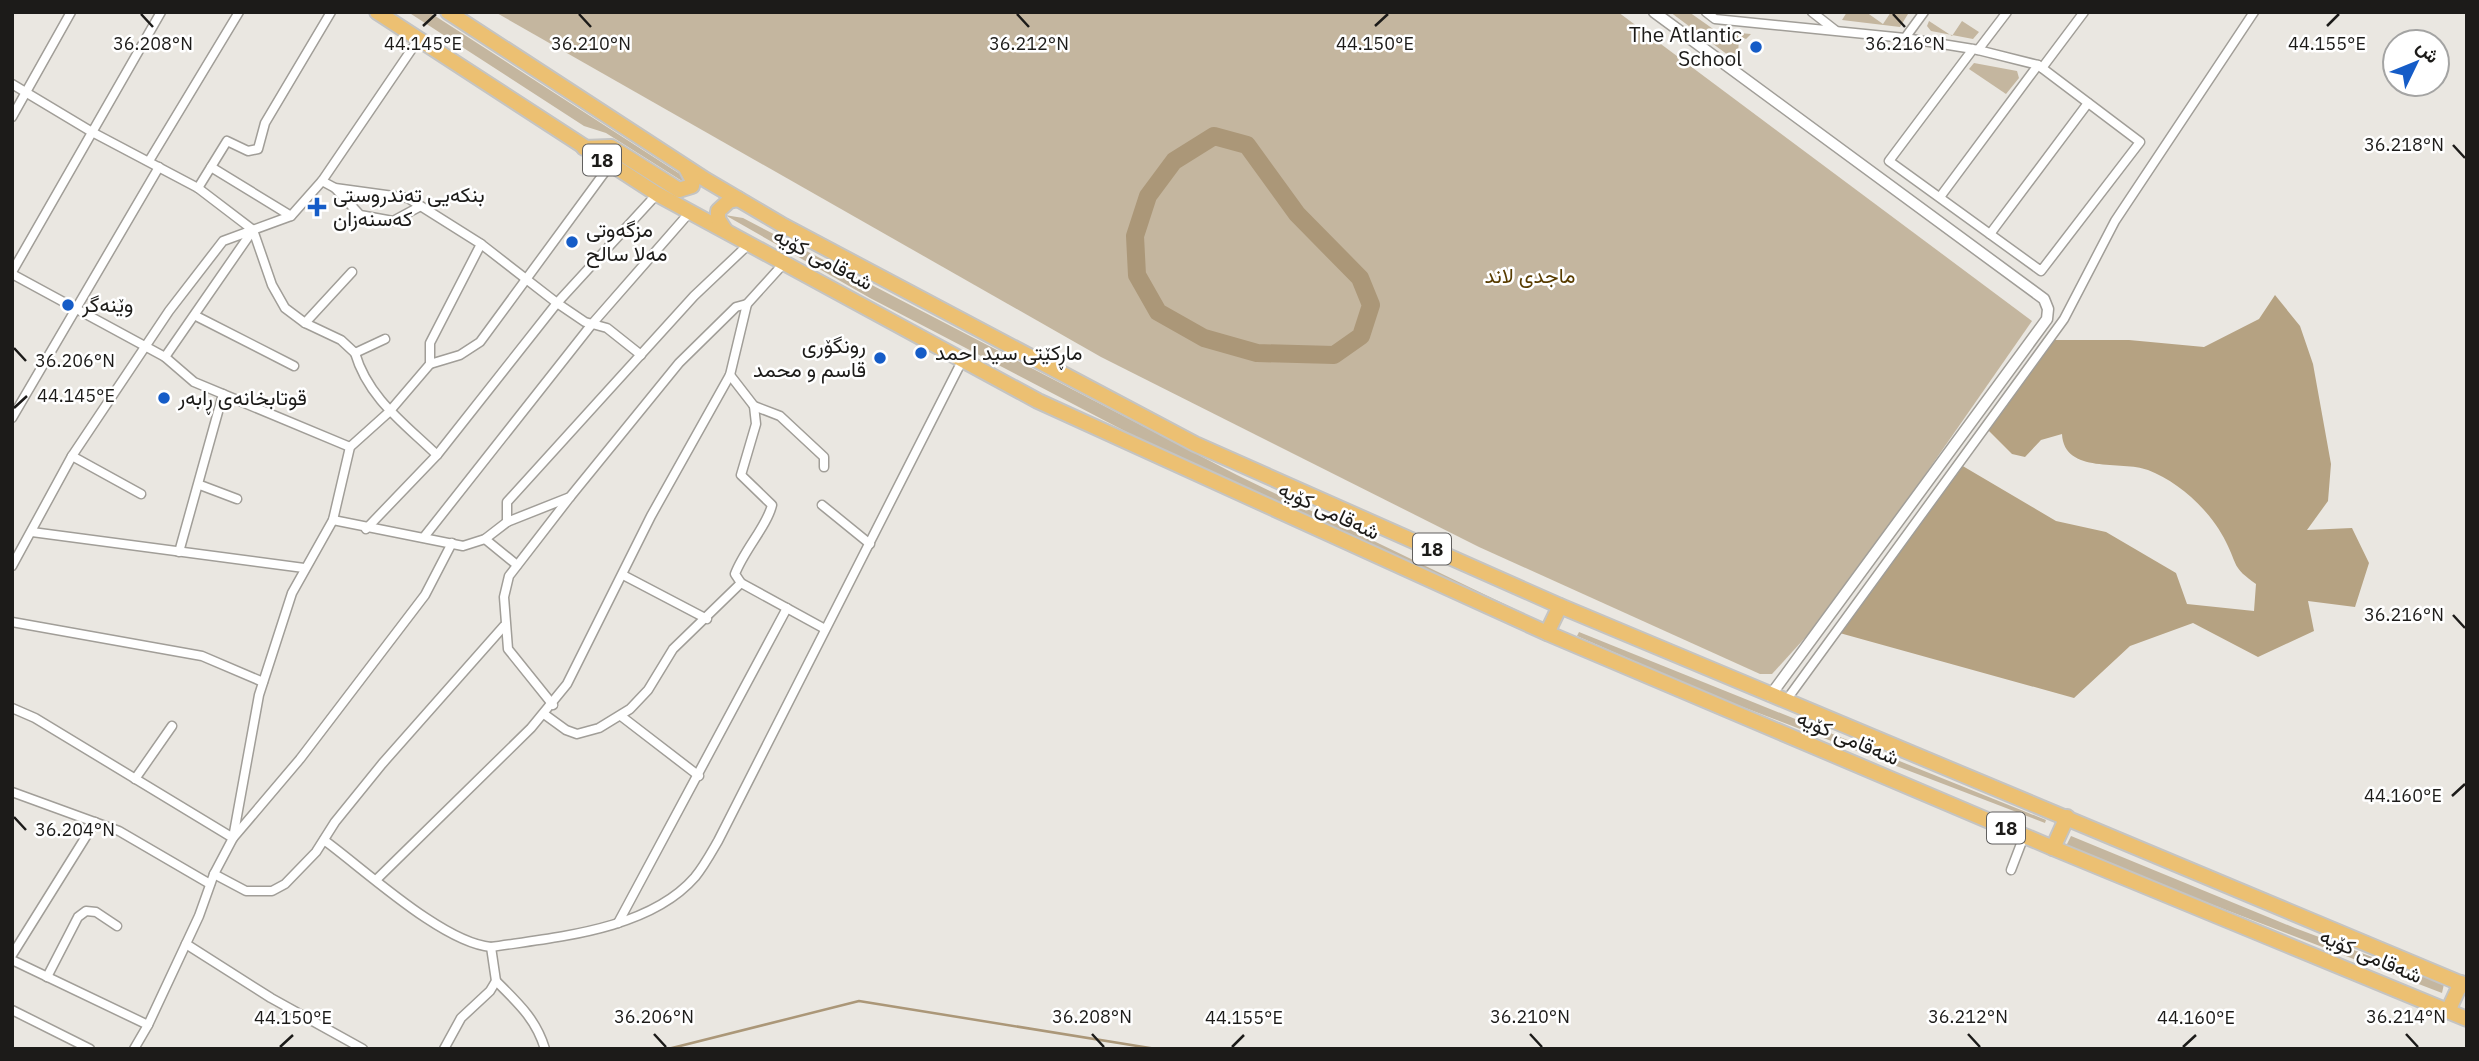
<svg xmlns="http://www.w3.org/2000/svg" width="2479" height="1061" font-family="'IBM Plex Sans',Vazirmatn,sans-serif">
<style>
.green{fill:#c4b69f}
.forest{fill:#b5a282}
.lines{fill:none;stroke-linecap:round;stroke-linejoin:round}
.stream{stroke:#ab9778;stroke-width:2.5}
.river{stroke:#ab9778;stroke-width:18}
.minor-casing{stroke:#a19e98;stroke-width:11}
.tertiary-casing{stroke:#a19e98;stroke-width:13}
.trunk-casing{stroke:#c4c4c3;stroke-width:18}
.minor{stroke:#fff;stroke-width:8}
.tertiary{stroke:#fff;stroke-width:10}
.trunk{stroke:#ecc072;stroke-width:14}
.ticks{fill:none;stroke:#1c1b19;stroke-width:2.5}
.poi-dot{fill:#155cc7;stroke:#fff;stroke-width:2.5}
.labels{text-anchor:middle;stroke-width:5;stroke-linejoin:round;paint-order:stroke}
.shield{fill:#fff;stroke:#605f5e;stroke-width:2}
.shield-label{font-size:19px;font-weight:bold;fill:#1c1b19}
.poi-label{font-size:21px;fill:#1c1b19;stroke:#fff;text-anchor:start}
.street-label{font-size:21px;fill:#1c1b19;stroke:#fff}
.park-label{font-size:21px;fill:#583c00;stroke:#fff}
.ticks-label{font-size:18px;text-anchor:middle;fill:#1c1b19;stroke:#fff;stroke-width:5;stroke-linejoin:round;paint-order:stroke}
</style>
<rect width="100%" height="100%" fill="#eae7e1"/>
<g class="green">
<path d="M408 12H429L683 176 682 181 606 133 584 126Z"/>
<path d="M495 12H1618L2032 321 1833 607 1772 674H1760L1479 547 1101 357Z"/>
<path d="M1670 12H1689L1716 31 1751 34 1746 39 1739 36 1738 56 1728 55Z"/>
<path d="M1847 12H1866L1883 24 1891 12 1908 14 1900 27 1842 20Z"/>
<path d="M1929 21 1952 36 1962 21 1979 32 1973 39 1931 31 1927 26Z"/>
<path d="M1974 63 2017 71 2019 78 2006 94 1969 69Z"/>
<path d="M725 215 743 218 1237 475 1523 613 1385 560 1255 499 870 298Z"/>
<path d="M1579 632 2046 820 2045 823 1714 696 1577 636Z"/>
<path d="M2071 836 2295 928 2444 984 2442 993 2065 848Z"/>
</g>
<path class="forest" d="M2275 295 2300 326 2313 364 2331 464 2328 501 2307 530 2352 528 2369 563 2355 607 2308 601 2314 631 2258 657 2193 623 2130 646 2074 698 1836 632 1961 465 2056 521 2106 532 2176 573 2187 604 2254 611 2256 584C2232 567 2238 566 2226 542 2211 511 2179 482 2148 470 2122 460 2064 475 2062 434L2041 440 2025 457 2012 454 1986 428 2052 340H2129L2204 347 2259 319Z"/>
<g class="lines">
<path class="stream" d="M668 1049 859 1001 1156 1049"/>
<path class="river" d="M1214 136 1247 145 1297 214 1360 278 1371 305 1361 336 1334 355 1257 353 1204 338 1158 312 1137 275 1135 236 1148 196 1174 161Z"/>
<defs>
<g id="minor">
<path d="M1706 12 1715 19 1905 38 1973 49 1978 50 2038 65 2140 142 2041 271 1889 161 1973 49"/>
<path d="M1812 12 1835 30"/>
<path d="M1905 38 1924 12"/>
<path d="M1978 50 2007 12"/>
<path d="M2042 68 2084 12"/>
<path d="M12 84 92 132 198 188 253 230 272 285 285 308 305 323 341 340 355 353 385 339"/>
<path d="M12 117 71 12"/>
<path d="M149 161 239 12"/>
<path d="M211 167 291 216"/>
<path d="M198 188 227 141 248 151 258 149 265 123 331 12"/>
<path d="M335 188 360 215 393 221 419 207"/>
<path d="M1940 197 2038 65"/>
<path d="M1990 234 2088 103"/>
<path d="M481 244 557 303 585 322 607 328 641 355"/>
<path d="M12 272 161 12"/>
<path d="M12 274 165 357 194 382 350 447"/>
<path d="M196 316 294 366"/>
<path d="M305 323 352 272"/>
<path d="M355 353C368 398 405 424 437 455"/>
<path d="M165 357 253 230"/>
<path d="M430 364 460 355 480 342 610 165"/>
<path d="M730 375 754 406 780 416 824 457V467"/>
<path d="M12 418 159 167"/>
<path d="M72 456 141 494"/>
<path d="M200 485 237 499"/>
<path d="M822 505 870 544"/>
<path d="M333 520 463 546 485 539 507 522 570 497 679 363 736 307 747 304 785 262"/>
<path d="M507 522V502L694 296 749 244"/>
<path d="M366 529 437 455 557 303 657 194"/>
<path d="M32 532 304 568"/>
<path d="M424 537 592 324 690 212"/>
<path d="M485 539 517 565"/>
<path d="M179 552 223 394"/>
<path d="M12 566 72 456 169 311 223 241 291 216 322 181 418 40"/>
<path d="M623 575 707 619"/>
<path d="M741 583 825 629"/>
<path d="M12 622 202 656 263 682"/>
<path d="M1785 702 2064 319 2115 221 2254 12"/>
<path d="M553 705 508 649 504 597 509 576 570 497"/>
<path d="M12 708 35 718 233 838 300 759 425 595 452 543"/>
<path d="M544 714 566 730 577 734 599 728 630 709 648 690 673 649 741 583 735 574C744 550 767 526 772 505L741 475 756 424 754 406"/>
<path d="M621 716 699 776"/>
<path d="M135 779 172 726"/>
<path d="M12 792 119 831 210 884"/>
<path d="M324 840C365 870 443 943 491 947 557 937 649 930 695 877 704 866 711 853 718 841L963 359"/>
<path d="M2011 870 2024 836"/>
<path d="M214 874 246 891H272L285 884 316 852 335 822 382 764 504 626"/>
<path d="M377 879 531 728 567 684 651 516 730 375 747 304"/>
<path d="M618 923 787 608"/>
<path d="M186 944 271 998 363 1049"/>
<path d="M12 955 95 822"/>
<path d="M12 960 148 1025"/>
<path d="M47 977 78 917 86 911 96 912 117 926"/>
<path d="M496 981C518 1003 536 1019 545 1049"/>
<path d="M12 1010 90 1049"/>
<path d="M134 1049 148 1025 199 916 214 874 233 838 259 695 292 593 333 520 350 447 389 412 430 364V343L481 244 408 198 335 188 322 181"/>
<path d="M444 1049 461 1018 490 991 496 981 491 947"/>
</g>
<path id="tertiary" d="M1654 12 2044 299 2048 309 2047 319 1770 696"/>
<g id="trunk">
<path d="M377 12 657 194 1038 401 1547 633 2053 848 2467 1019"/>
<path d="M448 12 706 180 784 226 1195 444 1560 606 2467 986"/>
<path d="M584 148 611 147 679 190 692 186 693 181 686 168"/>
<path d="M725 230 718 219V211L729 201 738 199"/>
<path d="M1547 633 1560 606"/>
<path d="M2053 848 2067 817"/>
<path d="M2448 1011 2461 983"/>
</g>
</defs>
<use href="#minor" class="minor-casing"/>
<use href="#tertiary" class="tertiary-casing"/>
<use href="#trunk" class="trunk-casing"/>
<use href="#minor" class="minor"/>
<use href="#tertiary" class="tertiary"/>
<use href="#trunk" class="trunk"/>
</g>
<path class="ticks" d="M141 14 153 27M579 14 591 27M1017 14 1029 27M1893 14 1905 27M423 26 436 14M1375 26 1388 14M2327 26 2339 14M2453 145 2465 158M14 348 26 361M14 408 27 396M2453 615 2465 628M2452 796 2465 784M14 817 26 830M654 1034 666 1047M1092 1034 1104 1047M1530 1034 1542 1047M1968 1034 1980 1047M2406 1034 2418 1047M280 1047 293 1035M1232 1047 1244 1035M2183 1047 2196 1035"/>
<g class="poi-dot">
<circle cx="1756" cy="47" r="7"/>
<path d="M313.5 196.5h7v7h7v7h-7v7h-7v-7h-7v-7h7z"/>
<circle cx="572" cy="242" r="7"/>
<circle cx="68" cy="305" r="7"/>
<circle cx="921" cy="353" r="7"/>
<circle cx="880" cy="358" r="7"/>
<circle cx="164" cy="398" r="7"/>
</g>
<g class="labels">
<g class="shield">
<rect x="583" y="144.5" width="38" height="31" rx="5"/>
<rect x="1413" y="533.5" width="38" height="31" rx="5"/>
<rect x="1987" y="812.5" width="38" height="31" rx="5"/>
</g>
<g class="shield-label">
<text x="602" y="167">18</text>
<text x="1432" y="556">18</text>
<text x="2006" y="835">18</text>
</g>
<g class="poi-label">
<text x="1742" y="42" text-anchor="end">The Atlantic<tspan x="1742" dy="24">School</tspan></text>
<text x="333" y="202">بنکەیی تەندروستی<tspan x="333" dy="24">کەسنەزان</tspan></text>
<text x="586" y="237">مزگەوتی<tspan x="586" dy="24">مەلا سالح</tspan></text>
<text x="82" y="312">وێنەگر</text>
<text x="866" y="353" text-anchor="end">رونگۆری<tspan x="866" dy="24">قاسم و محمد</tspan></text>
<text x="935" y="360">ماڕکێتی سید احمد</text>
<text x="178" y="405">قوتابخانەی ڕابەر</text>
</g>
<g class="street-label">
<text transform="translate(823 259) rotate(28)" y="7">شەقامی کۆیە</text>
<text transform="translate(1329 511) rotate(25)" y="7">شەقامی کۆیە</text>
<text transform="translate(1848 738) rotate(23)" y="7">شەقامی کۆیە</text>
<text transform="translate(2371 956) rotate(23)" y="7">شەقامی کۆیە</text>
</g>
<g class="park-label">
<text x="1530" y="283">ماجدی لاند</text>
</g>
</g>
<g class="ticks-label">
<text x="423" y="50">44.145°E</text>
<text x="1375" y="50">44.150°E</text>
<text x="2327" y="50">44.155°E</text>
<text x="153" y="50">36.208°N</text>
<text x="591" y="50">36.210°N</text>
<text x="1029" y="50">36.212°N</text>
<text x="1905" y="50">36.216°N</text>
<text x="2404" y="151">36.218°N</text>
<text x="75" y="367">36.206°N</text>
<text x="76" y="402">44.145°E</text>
<text x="2404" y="621">36.216°N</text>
<text x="2403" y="802">44.160°E</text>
<text x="75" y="836">36.204°N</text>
<text x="654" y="1023">36.206°N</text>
<text x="1092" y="1023">36.208°N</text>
<text x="1530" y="1023">36.210°N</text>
<text x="1968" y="1023">36.212°N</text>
<text x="2406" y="1023">36.214°N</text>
<text x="293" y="1024">44.150°E</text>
<text x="1244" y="1024">44.155°E</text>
<text x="2196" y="1024">44.160°E</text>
</g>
<rect width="2479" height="1061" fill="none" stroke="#1c1b19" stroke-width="28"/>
<g transform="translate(2416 63) rotate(47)"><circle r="33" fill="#ffffff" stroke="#a4a4a3" stroke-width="2"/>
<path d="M0-5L12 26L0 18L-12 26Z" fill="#155cc7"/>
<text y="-10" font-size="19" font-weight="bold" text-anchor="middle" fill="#1c1b19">ش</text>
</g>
</svg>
